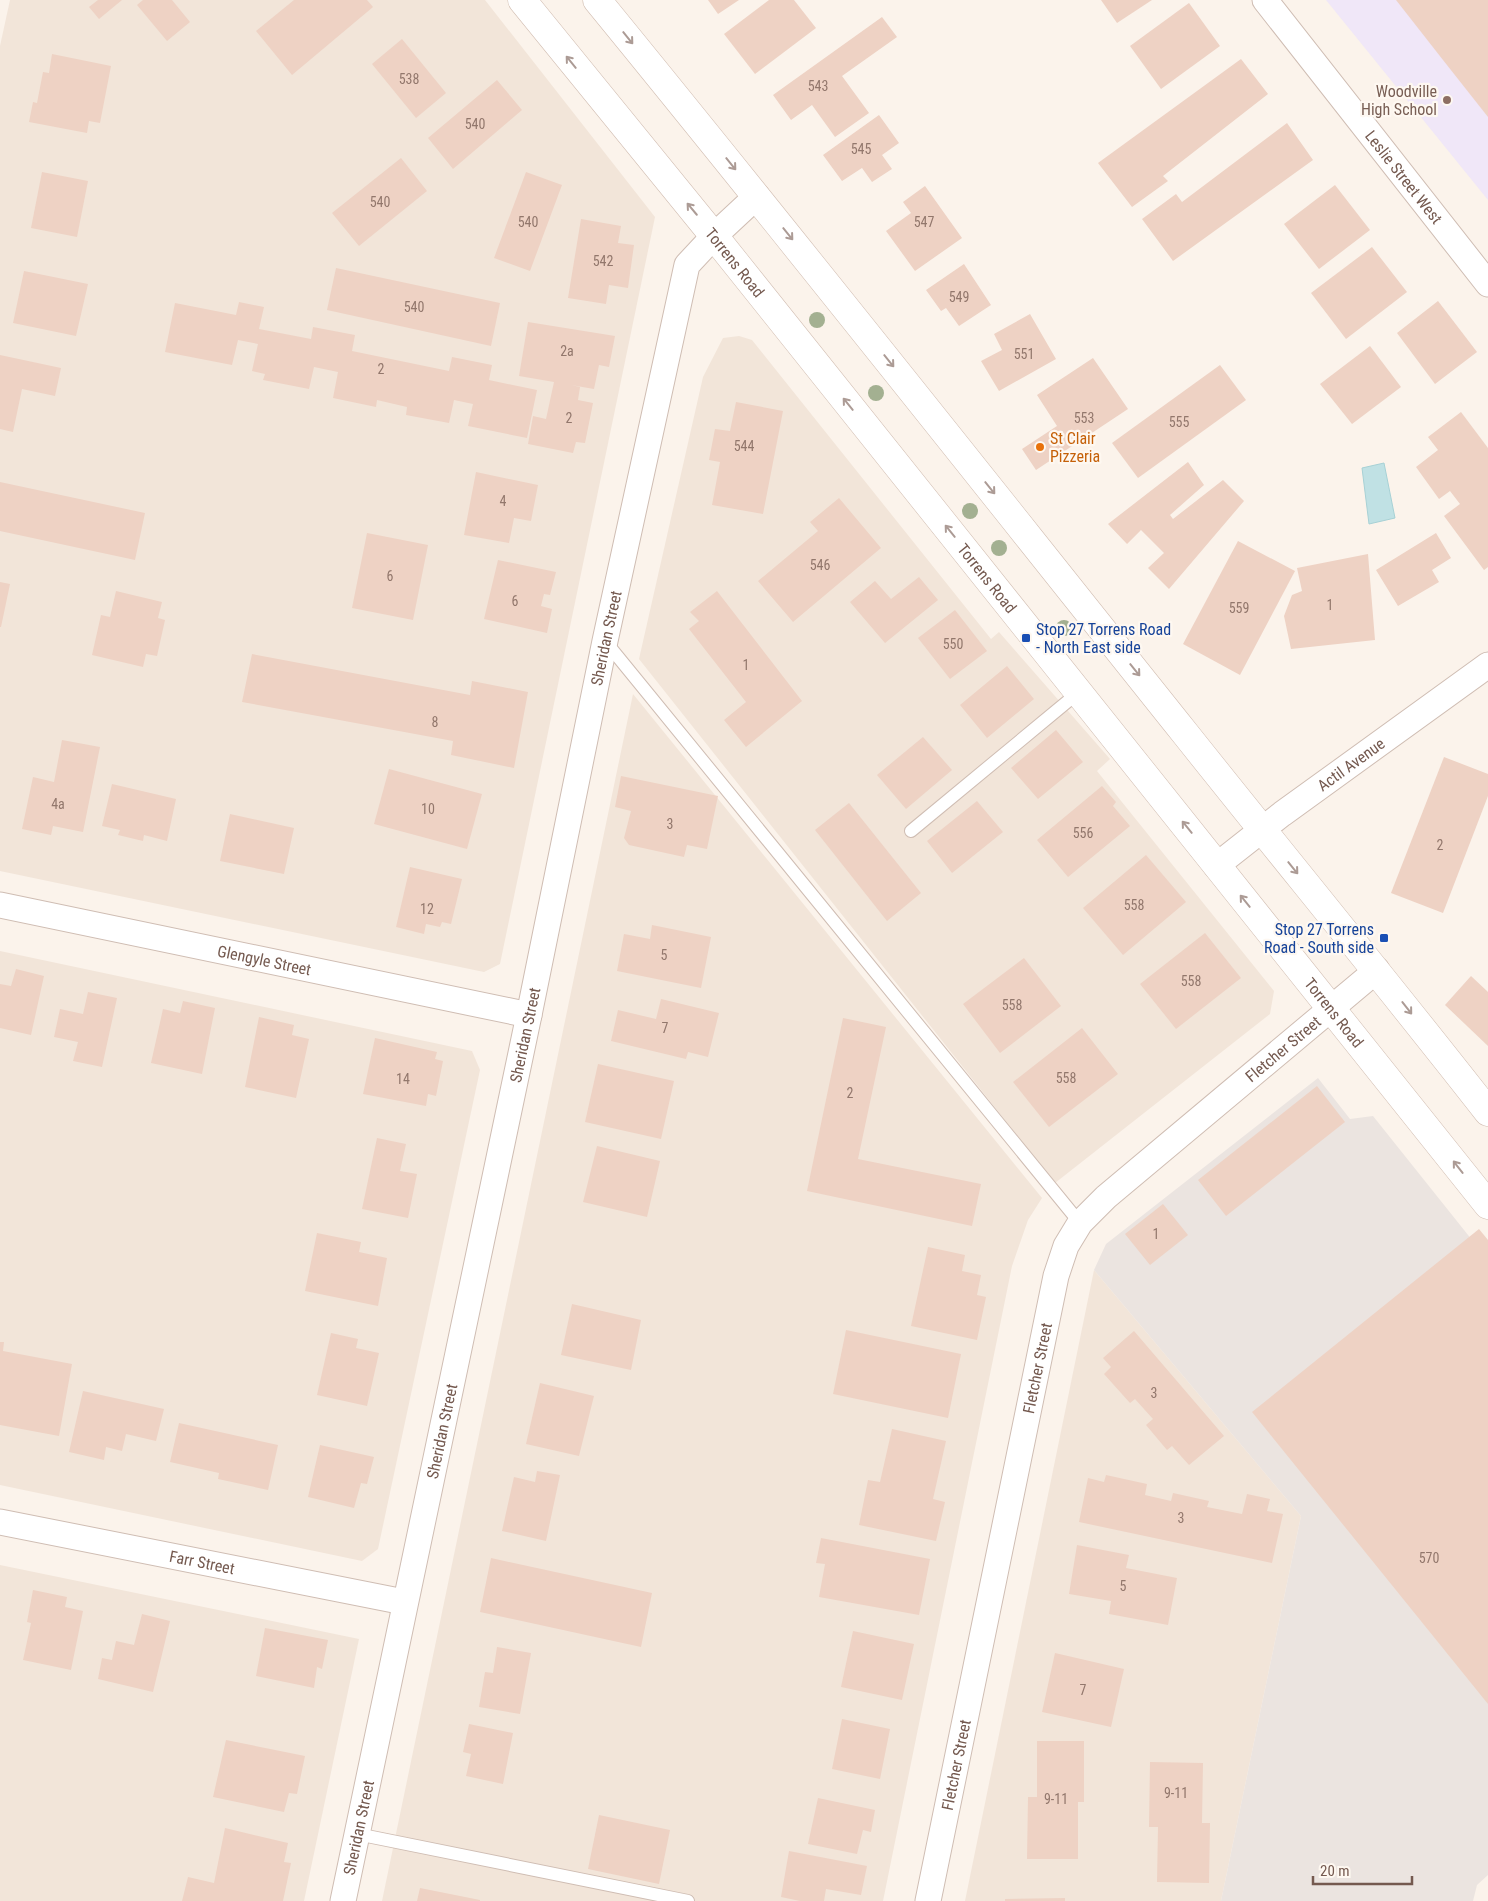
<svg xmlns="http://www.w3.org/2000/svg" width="1488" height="1901" font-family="'Roboto Condensed',sans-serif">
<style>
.residential{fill:#f2e5d9}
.industrial{fill:#ebe4e0}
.education{fill:#f0e7f8}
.water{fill:#c0e1e4;stroke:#a7d1d5}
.building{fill:#eed2c4}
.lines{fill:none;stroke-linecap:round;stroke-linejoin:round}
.lane-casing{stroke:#cfbdb3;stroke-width:14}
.street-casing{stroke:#cfbdb3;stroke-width:27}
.secondary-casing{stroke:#d1bdb1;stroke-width:29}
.lane{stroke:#fff;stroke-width:12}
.street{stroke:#fff;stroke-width:25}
.secondary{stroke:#fff;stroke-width:28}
.tree{fill:#a3b091}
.oneway{stroke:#ac9b95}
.education-dot{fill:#8d6e63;stroke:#fef8f1;stroke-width:2}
.food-dot{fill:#e8710a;stroke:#fef8f1;stroke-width:2}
.transit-dot{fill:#1a4fb4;stroke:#fef8f1;stroke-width:2}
.labels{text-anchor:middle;stroke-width:4.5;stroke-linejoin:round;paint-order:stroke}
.number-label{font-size:14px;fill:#92776c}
.education-label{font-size:16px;fill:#785e54;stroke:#fef8f1;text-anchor:end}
.street-label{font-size:16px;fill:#74594f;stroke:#fef8f1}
.food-label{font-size:16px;fill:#c56008;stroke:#fef8f1;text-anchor:start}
.transit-label{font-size:16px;fill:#164399;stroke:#fef8f1;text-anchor:start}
</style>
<rect width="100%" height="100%" fill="#fbf3eb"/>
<g class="residential">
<path d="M10 0H485L655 217 500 964 484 972 0 871V46Z"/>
<path d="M739 336 752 340 991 639 999 632 1110 759 1097 771 1274 991 1270 1014 1055 1183 639 659 703 377 723 338Z"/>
<path d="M633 694 1042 1198 1028 1220 1012 1266 883 1901H382Z"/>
<path d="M0 951 472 1051 480 1070 378 1549 362 1561 0 1485Z"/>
<path d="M1094 1270 1301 1516 1221 1901H965Z"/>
<path d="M0 1565 359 1639 304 1901H0Z"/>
</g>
<path class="industrial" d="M1318 1078 1350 1119 1373 1116 1488 1260V1875L1477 1885 1473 1901H1221L1301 1516 1094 1270 1106 1244Z"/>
<path class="education" d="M1326 0H1488V200Z"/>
<path class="water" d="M1384 463 1395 518 1369 524 1362 468Z"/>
<g class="building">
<path d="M98 0H122L99 19 89 7Z"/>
<path d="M143 0H172L190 22 167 41 137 5Z"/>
<path d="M294 0H367L373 7 292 75 256 31Z"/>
<path d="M708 0H739L718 14Z"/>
<path d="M769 0H794L816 28 755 74 724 34Z"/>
<path d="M1101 0H1152L1117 23Z"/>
<path d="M1396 0H1488V117L1443 60Z"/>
<path d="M1189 3 1220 46 1161 89 1130 46Z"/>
<path d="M882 17 897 37 842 76 869 113 835 137 812 105 791 120 773 95Z"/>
<path d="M402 39 446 93 416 118 372 64Z"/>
<path d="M52 54 111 66 100 123 89 121 87 133 29 122 33 102 37 103 43 72 49 73Z"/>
<path d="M1241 59 1268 94 1163 176 1168 181 1132 207 1098 163Z"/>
<path d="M497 80 522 110 453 169 428 138Z"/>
<path d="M879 115 899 143 882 155 892 169 872 182 862 168 842 181 823 155Z"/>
<path d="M1287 123 1313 160 1173 261 1142 219 1176 194 1182 202Z"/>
<path d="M401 158 427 191 359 246 332 213Z"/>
<path d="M42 172 88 181 77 237 31 228Z"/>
<path d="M526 172 562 185 530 271 494 258Z"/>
<path d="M1335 185 1370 230 1319 269 1284 224Z"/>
<path d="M925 186 962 238 915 271 886 231 911 213 903 202Z"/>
<path d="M581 219 621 226 618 243 634 245 628 288 609 285 606 304 568 298Z"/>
<path d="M1372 247 1407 292 1346 339 1311 293Z"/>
<path d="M964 264 991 305 959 326 946 308 941 311 926 290Z"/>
<path d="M336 268 500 303 491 346 327 310Z"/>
<path d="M24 271 88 284 76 336 13 323Z"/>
<path d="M1438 301 1477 352 1435 384 1397 333Z"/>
<path d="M239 302 264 307 259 329 311 339 313 327 355 335 352 351 449 371 452 357 492 365 489 380 537 390 527 438 468 426 473 404 454 400 449 423 406 415 407 407 377 400 376 407 333 398 338 372 314 367 309 389 263 380 265 374 252 371 258 344 238 340 232 365 165 352 175 303 236 315Z"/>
<path d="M1030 314 1056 359 999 391 981 361 1002 350 994 334Z"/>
<path d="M528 322 615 336 609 367 599 365 594 389 571 385 580 387 578 400 593 403 585 443 576 442 573 453 528 444 533 416 546 419 554 382 519 376Z"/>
<path d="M1370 346 1401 387 1352 424 1320 384Z"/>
<path d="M0 355 61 368 55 396 22 389 13 432 0 429Z"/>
<path d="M1093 358 1128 409 1036 470 1022 449 1057 426 1037 395Z"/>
<path d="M1220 365 1246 400 1138 478 1112 443Z"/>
<path d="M736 402 783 411 763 514 712 505 720 462 709 460 715 429 730 431Z"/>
<path d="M1461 412 1488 448V567L1484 570 1444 516 1460 504 1450 491 1439 499 1416 467 1438 450 1428 437Z"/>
<path d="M1188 462 1204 485 1170 515 1173 519 1223 480 1244 501 1169 589 1148 568 1164 553 1141 530 1127 544 1108 524Z"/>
<path d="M476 472 538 485 531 521 514 518 509 543 464 535Z"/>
<path d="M0 482 145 513 135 560 0 531Z"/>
<path d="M839 498 881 548 793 622 758 581 818 531 810 522Z"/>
<path d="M367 533 428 545 413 620 352 608Z"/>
<path d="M1436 533 1451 558 1432 570 1439 582 1398 606 1376 570Z"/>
<path d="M1238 541 1295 571 1240 675 1183 644Z"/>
<path d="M1368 554 1375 640 1291 649 1284 616 1292 595 1302 591 1297 568Z"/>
<path d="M498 560 556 572 550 595 544 594 541 606 552 609 547 633 484 619Z"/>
<path d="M919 577 938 600 885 643 850 602 875 581 891 599Z"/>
<path d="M0 582 10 584 1 627H0Z"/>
<path d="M116 591 162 602 158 618 165 620 157 656 146 654 143 667 92 655 101 615 110 617Z"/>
<path d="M717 591 802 701 746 747 724 720 746 702 689 629 699 621 690 612Z"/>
<path d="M955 610 987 651 950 679 918 638Z"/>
<path d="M252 654 470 695 472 681 528 692 514 768 451 755 453 741 242 702Z"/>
<path d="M1007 666 1034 699 987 738 960 705Z"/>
<path d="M1056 730 1083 762 1038 799 1011 768Z"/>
<path d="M923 737 952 770 906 809 877 775Z"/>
<path d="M62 740 100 747 83 832 53 826 51 835 22 829 33 777 54 782Z"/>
<path d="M1444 757 1488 774V796L1443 913 1391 893Z"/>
<path d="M389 769 482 794 467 849 374 824Z"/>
<path d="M621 776 718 796 707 849 687 845 684 857 629 845 624 838 631 811 615 807Z"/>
<path d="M112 784 176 799 167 841 144 835 143 841 118 835 120 830 102 826Z"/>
<path d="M1102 786 1116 802 1113 806 1130 826 1068 877 1037 840Z"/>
<path d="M977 801 1003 832 952 873 927 841Z"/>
<path d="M849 803 921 893 887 921 815 830Z"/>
<path d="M230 814 294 828 284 874 220 861Z"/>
<path d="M1146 855 1186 902 1123 955 1083 908Z"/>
<path d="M410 867 462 879 451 924 442 922 440 927 426 924 424 934 396 927Z"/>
<path d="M652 925 711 937 701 988 617 971 624 934 650 939Z"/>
<path d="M1205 933 1241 978 1176 1029 1140 984Z"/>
<path d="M1024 958 1061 1006 1000 1053 963 1004Z"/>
<path d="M16 969 44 976 31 1035 0 1028V984L11 986Z"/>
<path d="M1471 976 1488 992V1046L1445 1005Z"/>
<path d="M88 992 117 998 102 1067 73 1061 78 1042 54 1037 60 1009 83 1014Z"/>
<path d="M661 999 719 1013 708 1057 688 1052 686 1059 611 1041 618 1010 656 1019Z"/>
<path d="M183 1001 215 1008 202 1074 151 1063 163 1009 180 1013Z"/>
<path d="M259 1017 294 1025 292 1035 309 1039 296 1098 245 1087Z"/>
<path d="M843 1018 886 1027 858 1159 981 1184 972 1226 807 1191Z"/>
<path d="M1082 1028 1118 1074 1049 1127 1013 1082Z"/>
<path d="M375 1038 437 1052 435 1059 443 1061 436 1096 428 1094 426 1106 363 1094Z"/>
<path d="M598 1064 674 1081 661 1139 585 1122Z"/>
<path d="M1317 1086 1345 1122 1226 1216 1198 1180Z"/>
<path d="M377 1138 406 1144 400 1171 417 1174 408 1218 362 1209Z"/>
<path d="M597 1146 660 1161 647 1217 583 1202Z"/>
<path d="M1163 1204 1188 1235 1150 1265 1125 1234Z"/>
<path d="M1479 1229 1488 1240V1704L1252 1412Z"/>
<path d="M317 1233 361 1242 359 1252 387 1258 378 1306 305 1291Z"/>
<path d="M928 1247 965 1255 962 1271 981 1275 977 1295 986 1297 977 1340 911 1326Z"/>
<path d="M572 1304 641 1320 631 1370 561 1355Z"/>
<path d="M846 1330 961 1354 948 1418 833 1394Z"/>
<path d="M1134 1331 1224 1436 1189 1465 1172 1446 1167 1450 1146 1425 1153 1419 1135 1399 1130 1403 1104 1374 1111 1367 1103 1358Z"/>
<path d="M331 1333 358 1339 356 1348 379 1353 367 1406 317 1395Z"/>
<path d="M0 1342H4L3 1351 72 1364 59 1436 0 1425Z"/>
<path d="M540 1383 594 1396 579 1456 526 1444Z"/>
<path d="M83 1391 164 1409 156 1441 126 1434 122 1451 106 1447 104 1460 69 1452Z"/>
<path d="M179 1423 278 1445 268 1490 218 1479 219 1473 170 1462Z"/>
<path d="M892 1429 946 1441 933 1499 945 1502 936 1541 859 1525 868 1480 880 1482Z"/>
<path d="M320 1445 374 1457 367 1484 361 1483 354 1508 308 1497Z"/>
<path d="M537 1471 560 1475 546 1541 502 1531 514 1477 535 1482Z"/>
<path d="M1106 1475 1147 1484 1145 1495 1171 1501 1173 1493 1209 1501 1207 1507 1242 1514 1247 1494 1270 1499 1267 1511 1283 1514 1272 1563 1079 1522 1088 1478 1104 1482Z"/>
<path d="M821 1538 930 1559 919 1615 819 1597 825 1564 816 1563Z"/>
<path d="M1077 1545 1129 1555 1126 1568 1177 1578 1168 1625 1109 1614 1111 1601 1069 1594Z"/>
<path d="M491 1558 652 1593 641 1647 480 1612Z"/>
<path d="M33 1590 67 1597 65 1607 83 1611 71 1670 23 1660 31 1623 27 1622Z"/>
<path d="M142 1614 170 1621 153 1692 98 1679 102 1658 112 1660 116 1641 134 1645Z"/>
<path d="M265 1628 328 1640 322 1669 317 1667 314 1688 256 1676Z"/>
<path d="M853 1631 914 1644 902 1700 841 1687Z"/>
<path d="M497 1647 531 1653 520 1714 479 1707 485 1672 493 1673Z"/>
<path d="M1055 1653 1124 1669 1111 1727 1042 1712Z"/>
<path d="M842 1719 890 1729 880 1779 832 1769Z"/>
<path d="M469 1724 513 1733 503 1784 466 1776 471 1754 463 1752Z"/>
<path d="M226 1740 305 1756 297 1794 289 1793 284 1812 213 1797Z"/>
<path d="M1037 1741H1084V1802H1078V1859H1027L1028 1797H1037Z"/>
<path d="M1150 1762 1203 1763 1202 1823H1210L1209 1883 1157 1882 1158 1827H1149Z"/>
<path d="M818 1798 875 1810 871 1832 863 1830 857 1854 808 1844Z"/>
<path d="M599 1815 670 1830 659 1884 588 1869Z"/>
<path d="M225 1828 288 1843 284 1862 291 1863 283 1901H182L188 1877 214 1883Z"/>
<path d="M789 1851 867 1866 861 1895 826 1889 824 1901H800L781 1897Z"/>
<path d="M420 1888 480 1900V1901H417Z"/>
<path d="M1065 1898V1901H1005V1899Z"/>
</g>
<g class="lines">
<defs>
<g id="lane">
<path d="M605 641 1080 1223"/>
<path d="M911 831 1079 692"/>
<path d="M357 1834 688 1901"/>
</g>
<g id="street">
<path id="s1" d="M1265 0 1488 284"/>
<path id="s2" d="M1216 866 1282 814 1488 665"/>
<path id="s3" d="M0 905 529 1015"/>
<path id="s4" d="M0 1522 404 1602"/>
<path id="s5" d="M343 1901 529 1015 605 641 687 265 714 236 757 196"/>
<path id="s6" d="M928 1901 1056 1276 1066 1246 1080 1223 1106 1197 1377 970"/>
</g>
<g id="secondary">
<path id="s7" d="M522 0 714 236 1488 1205"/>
<path d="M597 0C795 242 989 488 1184 732 1285 859 1388 984 1488 1112"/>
</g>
</defs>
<use href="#lane" class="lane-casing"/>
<use href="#street" class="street-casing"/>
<use href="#secondary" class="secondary-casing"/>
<use href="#lane" class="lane"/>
<use href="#street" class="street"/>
<use href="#secondary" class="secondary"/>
</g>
<g class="tree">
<circle cx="817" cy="320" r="8"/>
<circle cx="876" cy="393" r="8"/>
<circle cx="970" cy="511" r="8"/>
<circle cx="999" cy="548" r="8"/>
<circle cx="1064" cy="628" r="8"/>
</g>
<defs><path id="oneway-shaft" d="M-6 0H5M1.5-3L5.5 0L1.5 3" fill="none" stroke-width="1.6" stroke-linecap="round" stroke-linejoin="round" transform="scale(1.25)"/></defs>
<g class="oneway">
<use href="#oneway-shaft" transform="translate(628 38) rotate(51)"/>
<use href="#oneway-shaft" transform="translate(571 62) rotate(-129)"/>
<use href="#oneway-shaft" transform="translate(731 164) rotate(51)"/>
<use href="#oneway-shaft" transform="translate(692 209) rotate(-130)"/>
<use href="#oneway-shaft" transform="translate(788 234) rotate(51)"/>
<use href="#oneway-shaft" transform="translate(889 361) rotate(51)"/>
<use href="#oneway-shaft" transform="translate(848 404) rotate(-129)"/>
<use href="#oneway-shaft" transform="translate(990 488) rotate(51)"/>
<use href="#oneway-shaft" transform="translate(950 531) rotate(-129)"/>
<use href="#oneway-shaft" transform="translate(1135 670) rotate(51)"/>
<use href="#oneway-shaft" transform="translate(1187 827) rotate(-129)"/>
<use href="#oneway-shaft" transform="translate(1293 868) rotate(51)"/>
<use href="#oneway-shaft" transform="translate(1245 901) rotate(-129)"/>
<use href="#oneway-shaft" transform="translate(1407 1008) rotate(52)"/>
<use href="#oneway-shaft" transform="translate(1458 1167) rotate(-128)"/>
</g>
<circle class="education-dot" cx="1447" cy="100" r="5"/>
<circle class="food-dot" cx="1040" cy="447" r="5"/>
<g class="transit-dot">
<rect x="1021" y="633" width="10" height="10" rx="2.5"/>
<rect x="1379" y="933" width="10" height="10" rx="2.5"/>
</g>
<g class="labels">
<g class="number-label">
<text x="409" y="84">538</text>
<text x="818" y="91">543</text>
<text x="475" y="129">540</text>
<text x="861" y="154">545</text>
<text x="380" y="207">540</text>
<text x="528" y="227">540</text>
<text x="924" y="227">547</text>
<text x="603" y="266">542</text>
<text x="959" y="302">549</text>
<text x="414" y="312">540</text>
<text x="567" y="356">2a</text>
<text x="1024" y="359">551</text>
<text x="381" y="374">2</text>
<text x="569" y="423">2</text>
<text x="1084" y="423">553</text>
<text x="1179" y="427">555</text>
<text x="744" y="451">544</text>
<text x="503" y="506">4</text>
<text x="820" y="570">546</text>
<text x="390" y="581">6</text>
<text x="515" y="606">6</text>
<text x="1330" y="610">1</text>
<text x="1239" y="613">559</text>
<text x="953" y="649">550</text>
<text x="746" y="670">1</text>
<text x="435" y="727">8</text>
<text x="58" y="809">4a</text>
<text x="428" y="814">10</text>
<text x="670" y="829">3</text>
<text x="1083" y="838">556</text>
<text x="1440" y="850">2</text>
<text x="1134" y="910">558</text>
<text x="427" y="914">12</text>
<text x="664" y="960">5</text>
<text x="1191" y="986">558</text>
<text x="1012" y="1010">558</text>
<text x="665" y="1033">7</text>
<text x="1066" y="1083">558</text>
<text x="403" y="1084">14</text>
<text x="850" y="1098">2</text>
<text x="1156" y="1239">1</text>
<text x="1154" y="1398">3</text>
<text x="1181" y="1523">3</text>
<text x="1429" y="1563">570</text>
<text x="1123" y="1591">5</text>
<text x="1083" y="1695">7</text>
<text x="1176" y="1798">9-11</text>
<text x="1056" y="1804">9-11</text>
</g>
<g class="education-label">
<text x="1437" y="97">Woodville<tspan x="1437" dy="18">High School</tspan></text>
</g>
<g class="street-label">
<text dy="6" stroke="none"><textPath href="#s1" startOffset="225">Leslie Street West</textPath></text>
<text dy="6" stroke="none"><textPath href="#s7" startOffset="338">Torrens Road</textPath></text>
<text dy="6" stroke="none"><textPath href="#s7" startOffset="742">Torrens Road</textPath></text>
<text dy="6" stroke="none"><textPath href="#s5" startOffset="1290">Sheridan Street</textPath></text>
<text dy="6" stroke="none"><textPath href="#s2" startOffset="169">Actil Avenue</textPath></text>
<text dy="6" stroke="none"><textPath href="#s3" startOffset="270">Glengyle Street</textPath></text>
<text dy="6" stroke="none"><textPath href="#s7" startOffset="1298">Torrens Road</textPath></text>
<text dy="6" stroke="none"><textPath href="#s5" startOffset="885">Sheridan Street</textPath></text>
<text dy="6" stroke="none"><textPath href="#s6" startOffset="964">Fletcher Street</textPath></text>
<text dy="6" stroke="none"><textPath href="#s6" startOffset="544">Fletcher Street</textPath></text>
<text dy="6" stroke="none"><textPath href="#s5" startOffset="480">Sheridan Street</textPath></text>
<text dy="6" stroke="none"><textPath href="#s4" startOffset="206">Farr Street</textPath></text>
<text dy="6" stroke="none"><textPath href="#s6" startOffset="139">Fletcher Street</textPath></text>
<text dy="6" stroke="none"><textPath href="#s5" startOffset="75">Sheridan Street</textPath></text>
</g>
<g class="food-label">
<text x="1050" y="444">St Clair<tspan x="1050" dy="18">Pizzeria</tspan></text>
</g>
<g class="transit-label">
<text x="1036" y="635">Stop 27 Torrens Road<tspan x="1036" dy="18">- North East side</tspan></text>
<text x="1374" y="935" text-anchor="end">Stop 27 Torrens<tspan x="1374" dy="18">Road - South side</tspan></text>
</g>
</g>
<path d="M1313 1876v8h99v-8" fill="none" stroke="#74594f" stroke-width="2.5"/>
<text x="1320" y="1876" font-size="15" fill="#74594f" stroke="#fef8f1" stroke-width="4" paint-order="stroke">20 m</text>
</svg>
